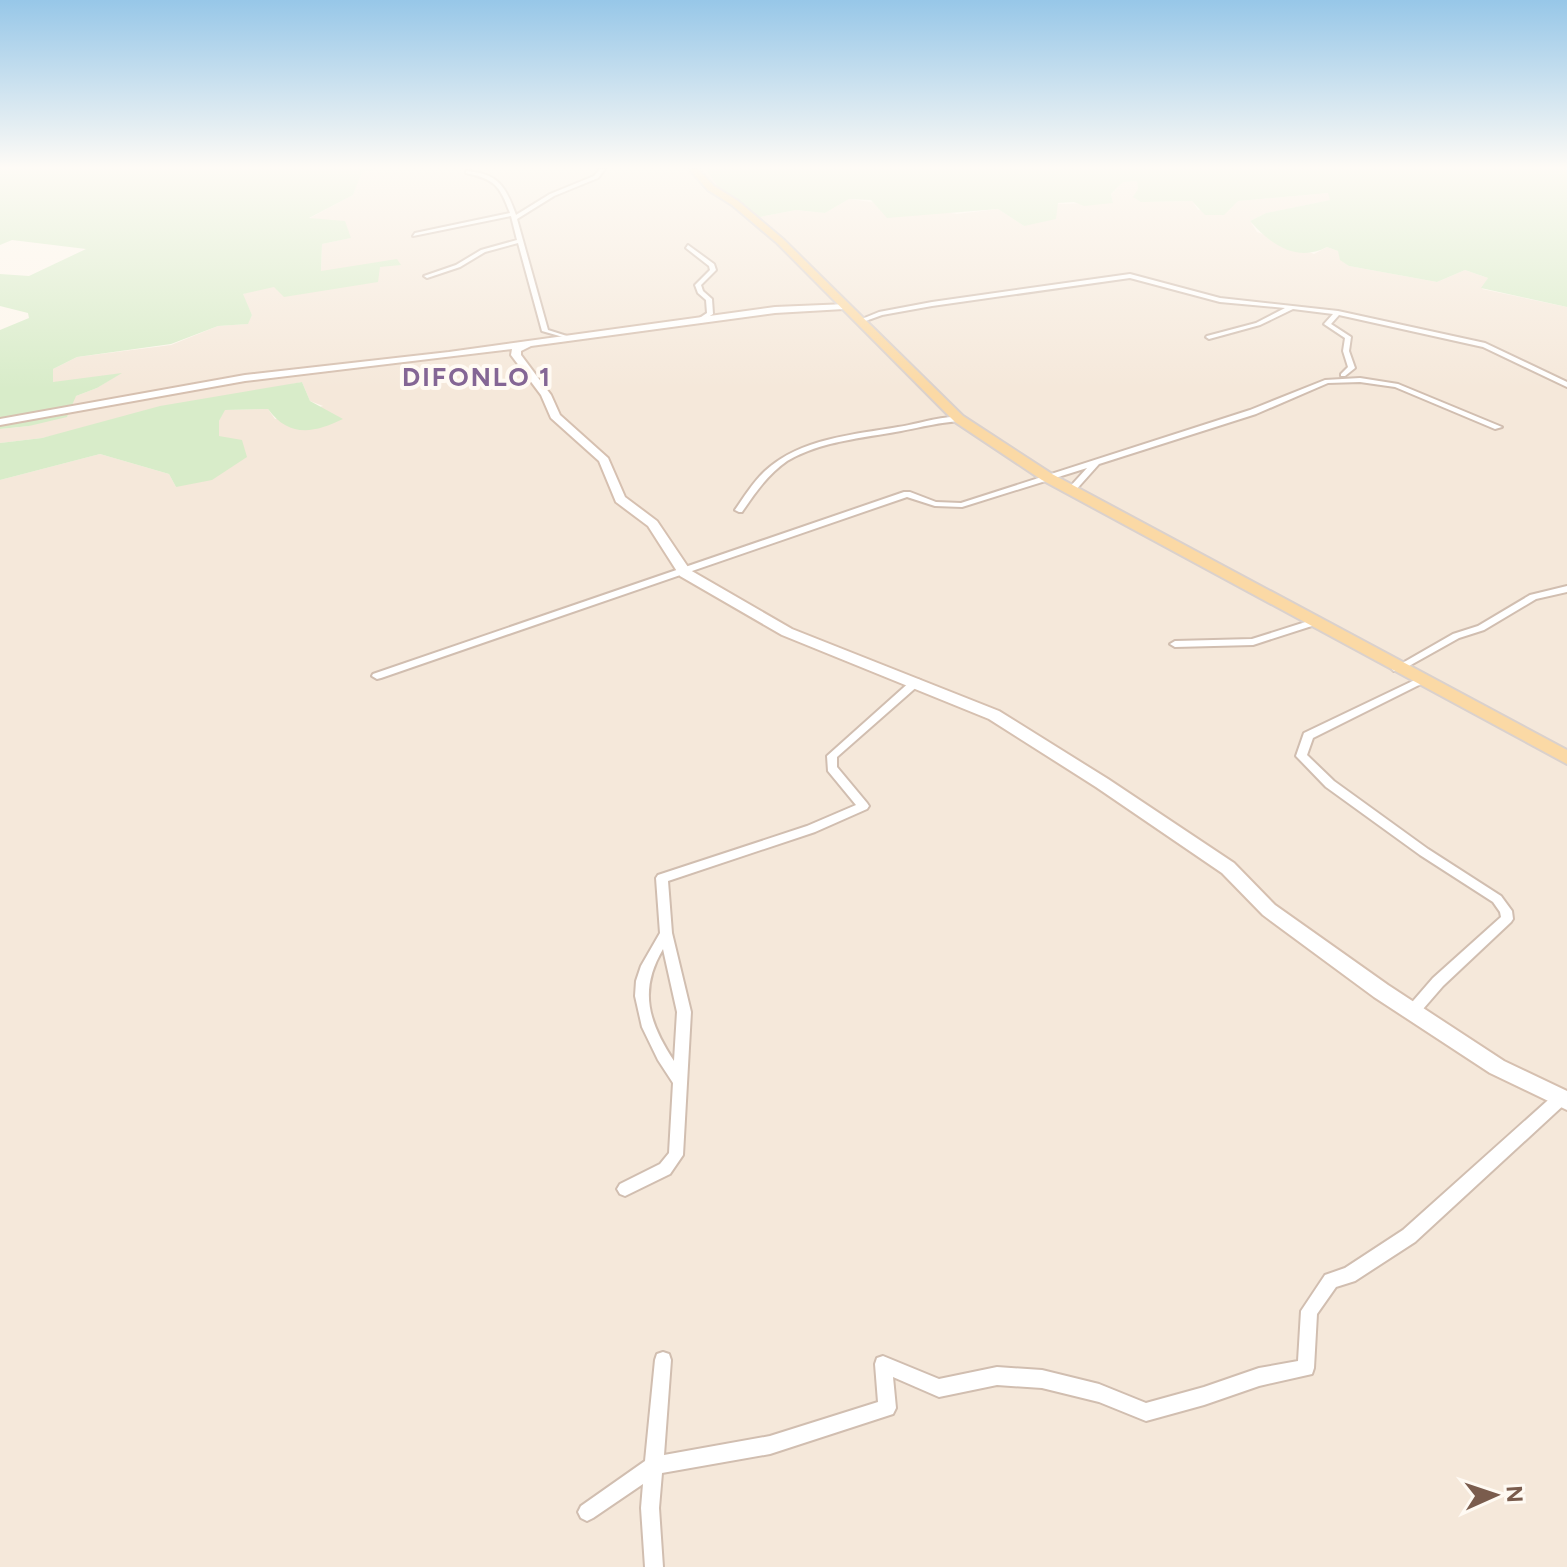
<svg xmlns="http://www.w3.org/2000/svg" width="1567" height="1567" font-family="Figtree,sans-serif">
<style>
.residential{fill:#f5e8da}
.green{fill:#d8ecc9}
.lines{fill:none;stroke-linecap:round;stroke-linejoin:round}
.street-casing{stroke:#d1beb0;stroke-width:4}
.secondary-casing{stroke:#d6c0b0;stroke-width:4}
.primary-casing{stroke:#dad1cd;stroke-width:4}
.street{fill:#fff;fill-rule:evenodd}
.secondary{fill:#fff;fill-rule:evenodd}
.primary{fill:#fbd9a5;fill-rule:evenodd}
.labels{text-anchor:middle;stroke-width:8;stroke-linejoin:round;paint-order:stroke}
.far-district-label{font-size:26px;font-weight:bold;letter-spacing:2px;fill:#846695;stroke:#fffaf3}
</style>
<rect width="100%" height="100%" fill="#fdf6ec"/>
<path class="residential" d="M378 169H705L719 188 760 217 796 210 825 213 849 199 957 214 998 209 1024 226 1057 204 1113 203 1111 195 1123 182 1137 181 1138 189 1152 202 1192 201 1198 210 1238 201 1329 193 1331 200 1266 213 1250 221 1257 232 1314 254 1327 247 1338 251 1349 266 1437 282 1465 270 1488 278 1482 289 1567 307V1567H0V480L100 454 169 474 176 487 219 436V421L224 410 268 409 275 419 323 406 310 401 302 382 42 438 0 443V429L29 426 76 396 97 388 119 374 52 383 53 369 77 357 171 345 218 326 247 324 252 315 242 294 321 272 322 244 350 238 308 219 353 195 362 172Z"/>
<g class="green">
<path d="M0 169H378L362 172 353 195 309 218 345 221 351 238 322 244 321 271 397 259 401 265 380 267 378 282 284 297 274 287 243 294 252 315 248 324 218 326 171 344 77 357 53 369V382L122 373 97 388 76 396 67 417 29 426 0 429V330L29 318 28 313 0 306V274L29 276 86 249 12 240 0 245Z"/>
<path d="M705 169H1567V307L1481 288 1488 278 1465 270 1437 282 1349 266 1340 260 1338 251 1327 247C1297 263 1270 244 1250 221L1266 213 1330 200 1328 193 1238 201 1224 215H1205L1192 201 1141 202 1133 197 1138 189 1137 181 1123 182 1111 194 1113 203 1084 206 1074 202 1058 203 1056 219 1024 226 998 209 887 218 871 200 849 199 825 213 796 210 760 217 719 188Z"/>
<path d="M302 382 310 401 343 419C314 433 289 438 268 409L225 410 219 421V436L242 440 247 457 212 480 176 487 169 474 100 454 0 480V443L42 438 160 406Z"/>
</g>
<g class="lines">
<defs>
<g id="street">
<path d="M600 169H605L598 178 554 196 517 219 548 330 570 337V339L542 331 518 243 485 252 460 267 427 278 424 276 456 265 481 250 517 240 511 216 413 236 415 233 510 213C500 186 495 179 466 173V171C498 173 506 187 516 215L550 194 594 176Z"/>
<path d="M688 245 714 264 716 270 701 285 703 291 712 299 713 314 700 322 697 320 698 319 707 313 706 300 698 293 695 285 710 270 709 266 686 248Z"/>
<path d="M1130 274 1220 298 1338 311 1485 343 1567 382V387L1483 347 1339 315 1331 324 1351 337 1349 351 1355 368 1345 376H1341V374L1348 367 1343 351 1345 338 1324 324 1333 314 1293 309 1260 325 1209 339 1206 337 1207 336 1256 323 1285 308 1220 302 1130 278 932 306 882 315 860 323 857 321 879 312 932 302Z"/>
<path d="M1360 378 1398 384 1502 427 1495 429 1395 387 1360 382 1328 383 1256 414 1099 464 1074 492 1067 490 1087 468 962 507 935 506 907 497 381 678 377 679 372 676 373 674 904 492H910L936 502 961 503 1250 410 1325 380Z"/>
<path d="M959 417H962V421C940 422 922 427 901 431 863 438 821 441 787 461 768 474 755 493 742 512H739L735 510C744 497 753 482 765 471 801 438 853 435 898 427 919 424 938 416 959 417Z"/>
<path d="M1567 586V592L1536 599 1484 630 1459 638 1400 671H1394L1392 669 1453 634 1478 626 1530 595Z"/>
<path d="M1315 619 1318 620V624L1253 645 1175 647 1170 644 1175 641 1252 639Z"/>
<path d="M1419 678 1424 681 1423 683 1313 738 1307 755 1334 781 1428 849 1501 896 1512 911 1513 919 1511 922 1443 986 1417 1016 1412 1018 1407 1016 1405 1012 1407 1008 1433 978 1501 917 1500 912 1493 902 1420 855 1326 787 1296 756 1304 733Z"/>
<path d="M916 679 920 680 921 682 920 684 837 757V767L867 803 869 806 867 809 815 832 668 881 672 933 691 1012 683 1155 670 1174 625 1196 620 1194 617 1189 620 1184 660 1164 669 1153 673 1083 658 1060 642 1027 635 996 636 981 641 966 660 933 656 878 658 875 807 826 856 805 828 771 827 756 912 680ZM663 949 677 1012 674 1061C649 1023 638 991 663 949Z"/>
<path d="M1561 1092 1566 1093V1103L1415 1242 1355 1281 1336 1287 1317 1314 1314 1368 1312 1374 1259 1386 1204 1405 1146 1421 1099 1402 1042 1388 997 1385 939 1397 893 1377 896 1408 893 1414 770 1454 662 1473 659 1508 663 1567H645L641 1508 643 1484 593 1518 587 1521 581 1518 578 1512 581 1506 645 1461 655 1360 657 1354 663 1352 669 1354 671 1360 664 1455 770 1436 878 1402 875 1364 877 1358 883 1356 939 1379 997 1367 1042 1370 1099 1384 1146 1403 1204 1387 1259 1368 1298 1361 1301 1311 1325 1275 1345 1268 1403 1230 1556 1093Z"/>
</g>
<path id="secondary" d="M847 304 848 306 844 309 775 313 531 346 521 351V355L551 395 560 415 608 458 625 497 657 521 690 570 792 629 999 711 1108 779 1234 863 1275 905 1388 985 1504 1061 1567 1091V1110L1490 1073 1374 997 1263 915 1222 873 1096 787 989 719 782 635 680 576 648 526 616 502 599 461 551 418 541 395 511 355 512 349 245 381 0 425V419L245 375 449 352 775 307Z"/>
<path id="primary" d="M689 169H698L714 186 738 201 783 239 963 416 1052 474 1567 750V764L1042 480 955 422 777 243 732 205 708 190Z"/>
</defs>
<use href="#street" class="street-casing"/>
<use href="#secondary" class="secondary-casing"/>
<use href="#primary" class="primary-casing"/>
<use href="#street" class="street"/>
<use href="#secondary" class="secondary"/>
<use href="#primary" class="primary"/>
</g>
<linearGradient id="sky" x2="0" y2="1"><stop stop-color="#97c7e8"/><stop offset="0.43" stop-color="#fefbf6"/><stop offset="1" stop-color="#fefbf6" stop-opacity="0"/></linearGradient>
<rect width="1567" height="389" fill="url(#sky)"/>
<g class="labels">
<g class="far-district-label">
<text x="477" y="386">DIFONLO 1</text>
</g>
</g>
<g transform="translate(1495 1495) rotate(87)" stroke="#fffaf3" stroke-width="6" paint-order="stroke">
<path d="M0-6L14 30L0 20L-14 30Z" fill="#7a5c4d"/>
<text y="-12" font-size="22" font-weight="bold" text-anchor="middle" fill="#7a5c4d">N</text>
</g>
</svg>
